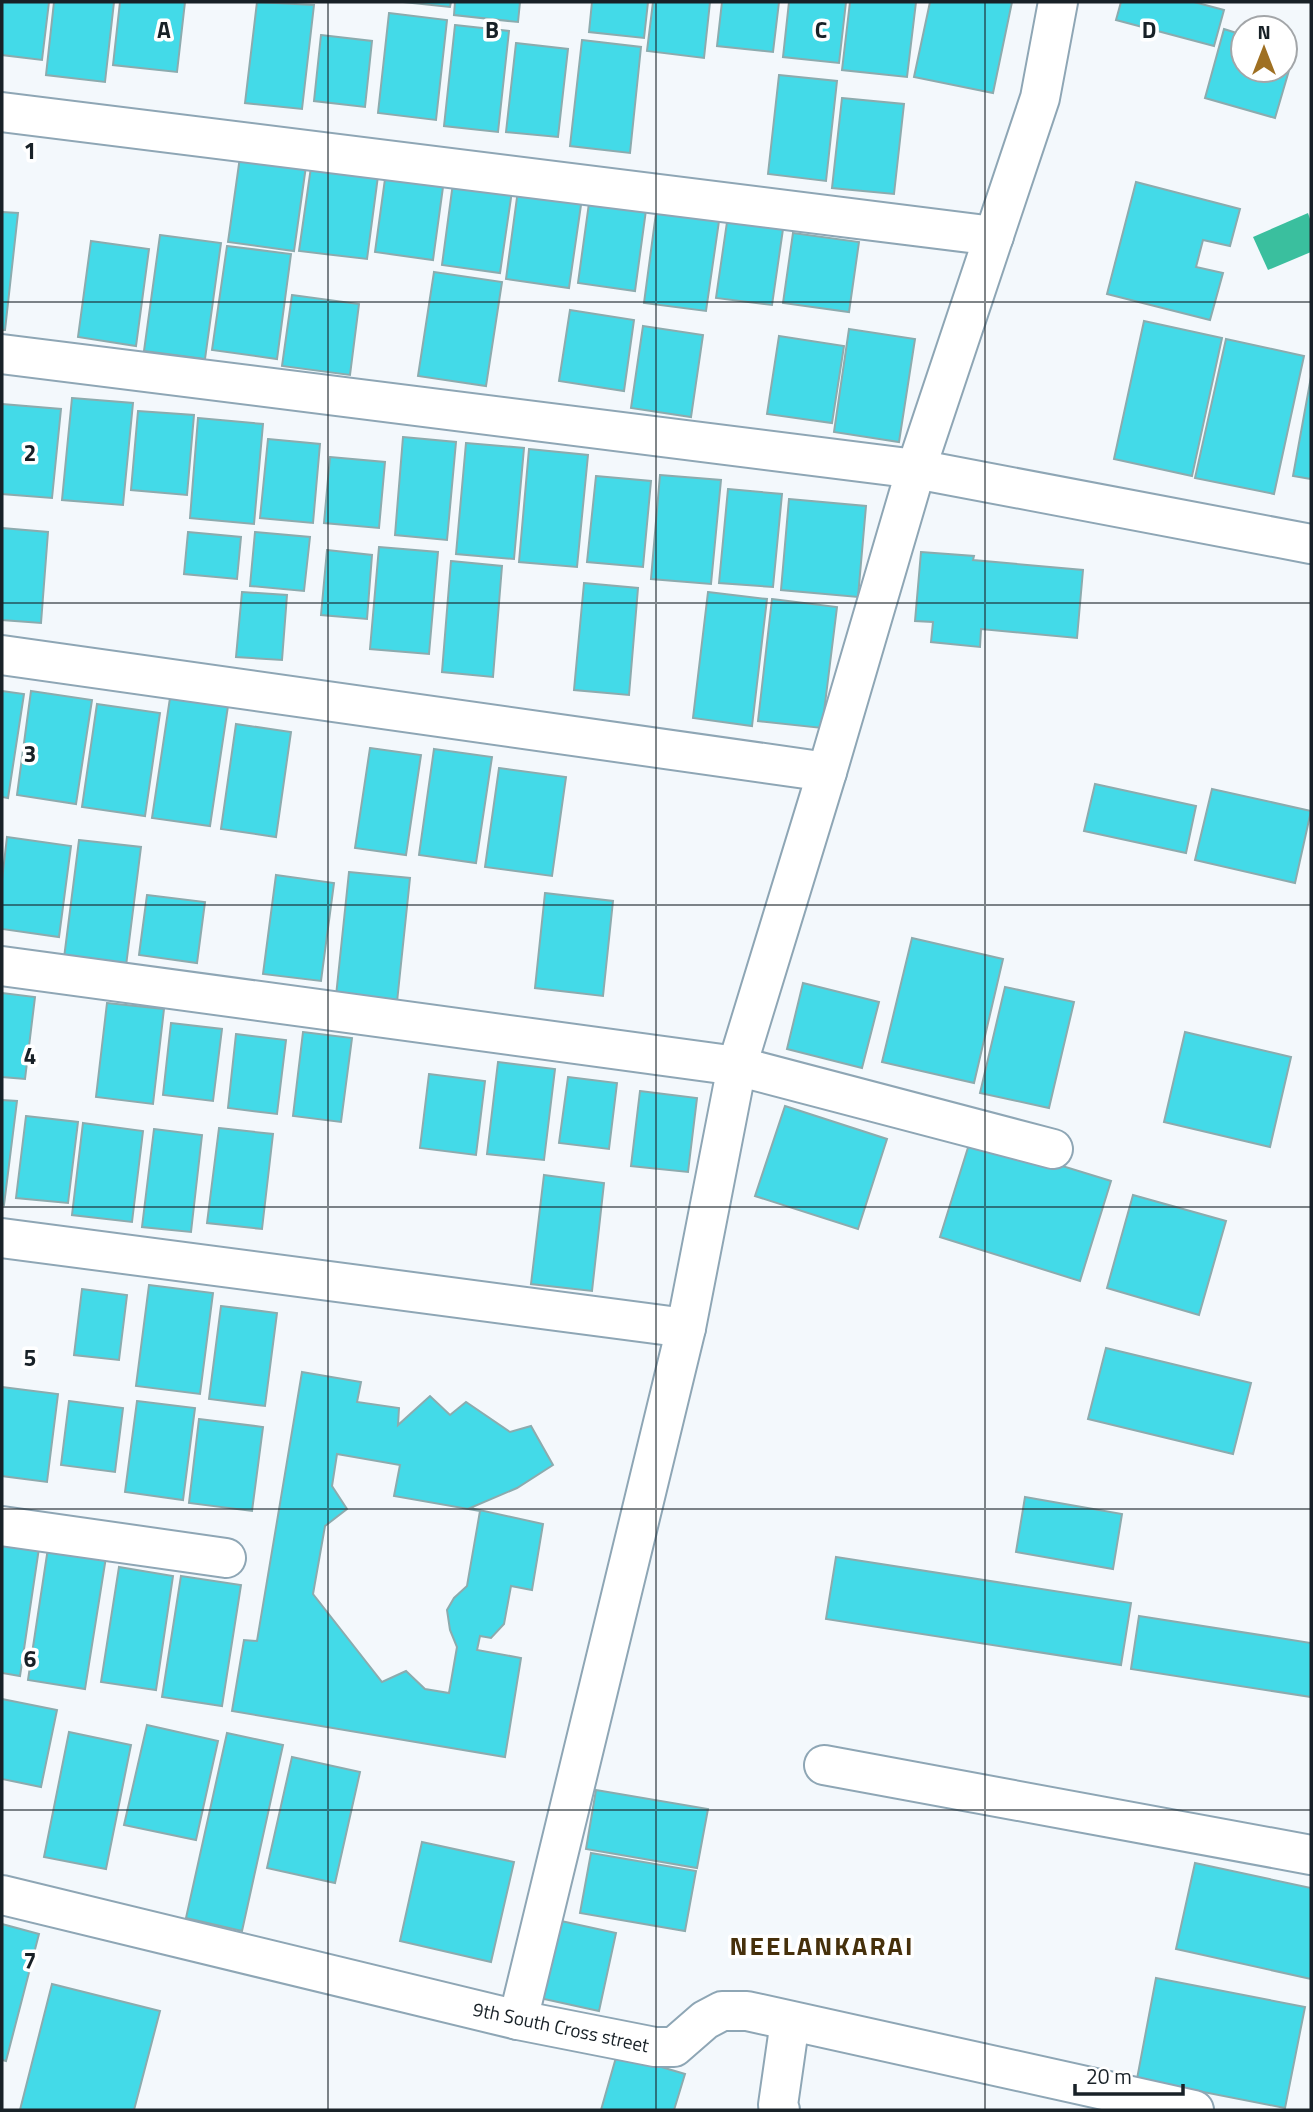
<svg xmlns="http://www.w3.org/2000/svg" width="1313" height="2112" font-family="'Titillium Web',sans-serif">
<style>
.water{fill:#3abf9e}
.building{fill:#43dae8;stroke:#8cabae;stroke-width:2;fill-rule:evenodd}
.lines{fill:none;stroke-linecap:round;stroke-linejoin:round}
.street-casing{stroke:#8ea6b5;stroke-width:42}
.street{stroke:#fff;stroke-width:38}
.grid{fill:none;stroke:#182127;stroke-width:2;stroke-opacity:0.55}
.labels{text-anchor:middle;stroke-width:7;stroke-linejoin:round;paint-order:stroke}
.street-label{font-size:19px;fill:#182127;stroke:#fff}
.district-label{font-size:26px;font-weight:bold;letter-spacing:2px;fill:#46300b;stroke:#fff}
.grid-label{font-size:23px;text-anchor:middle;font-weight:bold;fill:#182127;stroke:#fff;stroke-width:7;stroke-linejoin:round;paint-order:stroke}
</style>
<rect width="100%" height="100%" fill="#f3f8fc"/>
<path class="water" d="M1308 213 1311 222V252L1268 270 1253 237Z"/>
<g class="building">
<path d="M2 2H49L42 60 2 55Z"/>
<path d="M54 2H114L105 82 46 75Z"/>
<path d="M120 2H185L177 72 113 65Z"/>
<path d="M257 2 314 5 302 109 245 103Z"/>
<path d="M403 2H451L450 7Z"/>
<path d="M455 2H520L518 22 454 15Z"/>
<path d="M592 2H648L644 38 589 32Z"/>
<path d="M653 2H710L704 58 647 51Z"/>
<path d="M722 2H779L773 52 717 46Z"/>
<path d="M789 2H846L839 63 783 57Z"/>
<path d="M850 2H916L907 77 842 70Z"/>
<path d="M930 2H1012L993 93 914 77Z"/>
<path d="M1121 2H1194L1224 10 1214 46 1116 20Z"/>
<path d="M389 13 447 20 436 120 378 113Z"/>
<path d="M455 25 509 31 498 132 444 126Z"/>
<path d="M1224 29 1243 35V70H1285V47L1295 50 1275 118 1205 98Z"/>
<path d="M321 35 372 41 365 107 314 101Z"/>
<path d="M582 40 641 47 630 153 570 146Z"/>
<path d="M516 43 568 49 558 137 506 132Z"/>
<path d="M779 75 837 81 826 181 768 174Z"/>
<path d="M842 98 904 104 894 194 832 188Z"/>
<path d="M240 157 306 166 294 251 228 242Z"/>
<path d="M311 167 378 176 367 259 299 251Z"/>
<path d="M385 179 443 187 433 260 375 252Z"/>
<path d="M1136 182 1240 209 1230 246 1203 240 1196 267 1223 273 1210 320 1107 294Z"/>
<path d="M453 183 512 191 500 273 442 265Z"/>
<path d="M518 190 582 198 569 288 506 279Z"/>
<path d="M589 203 646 210 635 291 578 283Z"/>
<path d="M2 212 18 213 5 330H2Z"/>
<path d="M656 213 719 221 706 311 644 303Z"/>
<path d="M727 222 783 229 772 305 716 298Z"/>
<path d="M793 233 859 242 849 312 783 303Z"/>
<path d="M160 235 221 243 205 359 144 351Z"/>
<path d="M91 241 149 249 136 346 78 337Z"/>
<path d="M227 246 291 254 277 359 212 350Z"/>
<path d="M434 272 502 282 486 386 418 376Z"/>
<path d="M292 295 359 304 350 375 282 366Z"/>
<path d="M570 310 634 320 624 391 559 381Z"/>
<path d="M1144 321 1222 338 1192 476 1114 459Z"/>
<path d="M643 326 703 335 691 417 631 408Z"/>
<path d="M849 329 915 339 899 442 834 432Z"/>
<path d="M779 336 844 346 832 423 767 414Z"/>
<path d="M1226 339 1304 356 1274 494 1195 478Z"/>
<path d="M1311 377V479L1293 476Z"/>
<path d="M72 398 133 403 123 505 62 500Z"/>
<path d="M2 404 61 409 52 498 2 494Z"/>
<path d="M138 411 194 415 187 495 131 490Z"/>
<path d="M198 418 263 424 254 524 190 518Z"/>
<path d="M403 437 456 442 447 540 395 535Z"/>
<path d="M268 439 320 444 313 523 260 518Z"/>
<path d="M466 443 524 448 514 559 456 554Z"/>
<path d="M529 449 588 455 577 567 519 562Z"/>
<path d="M330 457 385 462 379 528 324 523Z"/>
<path d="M660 475 721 480 711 584 651 579Z"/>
<path d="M596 476 651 481 643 567 587 562Z"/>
<path d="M728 489 782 494 773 587 719 583Z"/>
<path d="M789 499 866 506 858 597 781 590Z"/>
<path d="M2 528 48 532 41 623 2 620Z"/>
<path d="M188 532 241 537 237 579 184 574Z"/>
<path d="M255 532 310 537 304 591 250 586Z"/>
<path d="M379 547 438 552 429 654 370 649Z"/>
<path d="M327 550 372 555 367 619 321 615Z"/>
<path d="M921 552 974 556 973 560 1083 570 1077 638 981 629 980 647 931 642 933 622 915 621Z"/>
<path d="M451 561 502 566 493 677 442 672Z"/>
<path d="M584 583 638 588 629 695 574 690Z"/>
<path d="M242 592 287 595 282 660 236 657Z"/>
<path d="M708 592 767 599 752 726 693 718Z"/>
<path d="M772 599 837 607 822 728 758 721Z"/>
<path d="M2 691 24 694 8 798 2 797Z"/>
<path d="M31 691 92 700 76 804 17 795Z"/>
<path d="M170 698 228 706 210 826 152 818Z"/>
<path d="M97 704 160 713 145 816 82 807Z"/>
<path d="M236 724 291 732 276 837 221 829Z"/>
<path d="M370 748 421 755 406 855 355 848Z"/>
<path d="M434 749 492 757 476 863 419 855Z"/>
<path d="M499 768 566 777 552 876 485 867Z"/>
<path d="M1095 784 1196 806 1186 853 1084 831Z"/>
<path d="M1212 789 1311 811 1295 883 1195 860Z"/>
<path d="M7 837 71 846 59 937 2 929V880Z"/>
<path d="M79 840 141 847 126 966 64 958Z"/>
<path d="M349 872 410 878 397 1002 336 996Z"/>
<path d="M276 875 334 883 321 981 263 974Z"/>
<path d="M545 893 613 901 603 996 535 988Z"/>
<path d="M147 895 205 902 197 963 139 955Z"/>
<path d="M912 938 1003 959 974 1083 882 1062Z"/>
<path d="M803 983 879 1002 862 1068 787 1049Z"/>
<path d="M1005 987 1074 1002 1049 1108 980 1093Z"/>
<path d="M2 993 35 997 25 1079 2 1077Z"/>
<path d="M107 1003 164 1009 153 1104 96 1097Z"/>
<path d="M171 1023 222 1029 213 1101 163 1095Z"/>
<path d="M303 1032 352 1038 341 1122 293 1116Z"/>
<path d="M1185 1032 1291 1057 1270 1147 1164 1122Z"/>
<path d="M236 1034 286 1040 277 1114 228 1108Z"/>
<path d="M498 1062 555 1069 544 1160 487 1154Z"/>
<path d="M429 1074 485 1081 476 1155 420 1148Z"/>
<path d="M568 1077 617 1083 609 1149 559 1143Z"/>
<path d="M640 1091 697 1098 688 1172 631 1166Z"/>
<path d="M2 1100 17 1101 4 1205 2 1204Z"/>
<path d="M785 1106 887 1139 858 1229 755 1196Z"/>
<path d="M26 1116 78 1122 68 1203 16 1198Z"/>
<path d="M83 1123 143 1131 132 1222 72 1215Z"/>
<path d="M219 1128 273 1134 262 1229 207 1223Z"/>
<path d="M154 1129 202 1135 191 1232 142 1227Z"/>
<path d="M971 1138 1111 1181 1080 1281 940 1237Z"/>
<path d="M544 1175 604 1183 592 1291 531 1284Z"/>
<path d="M1133 1195 1226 1221 1199 1315 1107 1288Z"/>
<path d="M149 1285 213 1293 200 1394 136 1386Z"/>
<path d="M82 1289 127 1295 119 1360 74 1355Z"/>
<path d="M221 1306 277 1313 265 1406 209 1399Z"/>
<path d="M1106 1348 1251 1383 1233 1454 1088 1419Z"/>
<path d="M302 1372 361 1382 357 1402 399 1408 398 1425 430 1396 450 1415 466 1402 510 1432 531 1426 553 1465 517 1488 470 1508 543 1524 532 1590 511 1586 504 1624 491 1638 480 1636 477 1650 521 1658 505 1757 232 1711 244 1640 257 1641ZM337 1454 400 1465 394 1496 480 1511 467 1586 454 1598 447 1610 450 1630 457 1647 449 1693 425 1689 406 1671 382 1682 313 1594 325 1526 347 1509 332 1486Z"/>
<path d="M2 1387 58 1394 47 1482 2 1476Z"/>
<path d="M69 1401 123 1408 115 1472 61 1465Z"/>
<path d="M137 1401 195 1408 183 1500 125 1492Z"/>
<path d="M199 1419 263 1427 252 1511 189 1503Z"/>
<path d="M1025 1497 1122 1514 1113 1569 1016 1552Z"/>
<path d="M2 1542 39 1548 20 1676 2 1673Z"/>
<path d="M48 1548 106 1557 85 1689 28 1680Z"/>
<path d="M836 1557 1131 1603 1121 1665 826 1619Z"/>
<path d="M119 1567 173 1576 156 1690 101 1682Z"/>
<path d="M181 1576 241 1585 222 1706 162 1697Z"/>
<path d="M1139 1616 1311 1643V1697L1131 1669Z"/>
<path d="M2 1699 57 1710 41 1787 2 1779Z"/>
<path d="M147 1725 218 1741 196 1840 124 1825Z"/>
<path d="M69 1732 131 1745 106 1869 44 1857Z"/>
<path d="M227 1733 283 1745 242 1931 186 1918Z"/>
<path d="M292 1757 360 1772 335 1883 267 1868Z"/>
<path d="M596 1790 708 1809 697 1868 586 1849Z"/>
<path d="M422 1842 514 1862 491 1962 400 1941Z"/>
<path d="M591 1853 696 1871 685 1931 580 1913Z"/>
<path d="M1195 1863 1311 1888V1979L1176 1949Z"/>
<path d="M552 1919 616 1933 599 2011 535 1997Z"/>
<path d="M2 1924 39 1934 6 2061 2 2060Z"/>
<path d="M1156 1978 1305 2007 1285 2108 1137 2079Z"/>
<path d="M52 1984 160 2011 134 2110H20Z"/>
<path d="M617 2054 685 2074 674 2110H601Z"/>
</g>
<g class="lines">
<defs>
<g id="street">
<path d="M2 112 994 236"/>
<path d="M2 354 916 469 1311 544"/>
<path d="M2 655 827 772"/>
<path d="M2 966 737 1066 1053 1149"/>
<path d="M2 1238 686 1328"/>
<path d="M2 1526 226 1558"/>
<path d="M824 1765 1311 1855"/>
<path d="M2 1895 518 2020 655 2047H674L705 2020 722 2011H747L1194 2110"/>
<path d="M518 2020 686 1328 737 1066 827 772 916 469 1040 98 1058 2"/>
<path d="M780 2110 778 2105 790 2021"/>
</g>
</defs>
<use href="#street" class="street-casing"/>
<use href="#street" class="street"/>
</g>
<path class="grid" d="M328 2V2110M656 2V2110M985 2V2110M2 302H1311M2 603H1311M2 905H1311M2 1207H1311M2 1509H1311M2 1810H1311"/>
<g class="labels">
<g class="street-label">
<text transform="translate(561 2027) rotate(12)" y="7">9th South Cross street</text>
</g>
<g class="district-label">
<text x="822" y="1955">NEELANKARAI</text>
</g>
</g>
<g class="grid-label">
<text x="164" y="38">A</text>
<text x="492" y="38">B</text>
<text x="821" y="38">C</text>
<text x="1149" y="38">D</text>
<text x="30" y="159">1</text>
<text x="30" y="461">2</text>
<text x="30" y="762">3</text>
<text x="30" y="1064">4</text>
<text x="30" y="1366">5</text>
<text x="30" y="1667">6</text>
<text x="30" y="1969">7</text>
</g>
<rect width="1313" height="2112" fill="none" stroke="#182127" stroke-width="7"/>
<g transform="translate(1264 49)"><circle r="33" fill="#ffffff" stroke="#a3a6a9" stroke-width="2"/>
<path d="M0-5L12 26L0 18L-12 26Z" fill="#9f7022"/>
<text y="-10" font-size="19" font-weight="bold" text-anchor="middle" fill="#182127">N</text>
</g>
<path d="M1075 2084v10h108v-10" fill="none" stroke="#182127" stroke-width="3.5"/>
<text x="1086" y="2084" font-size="21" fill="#182127" stroke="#ffffff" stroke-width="5" paint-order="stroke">20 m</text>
</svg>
